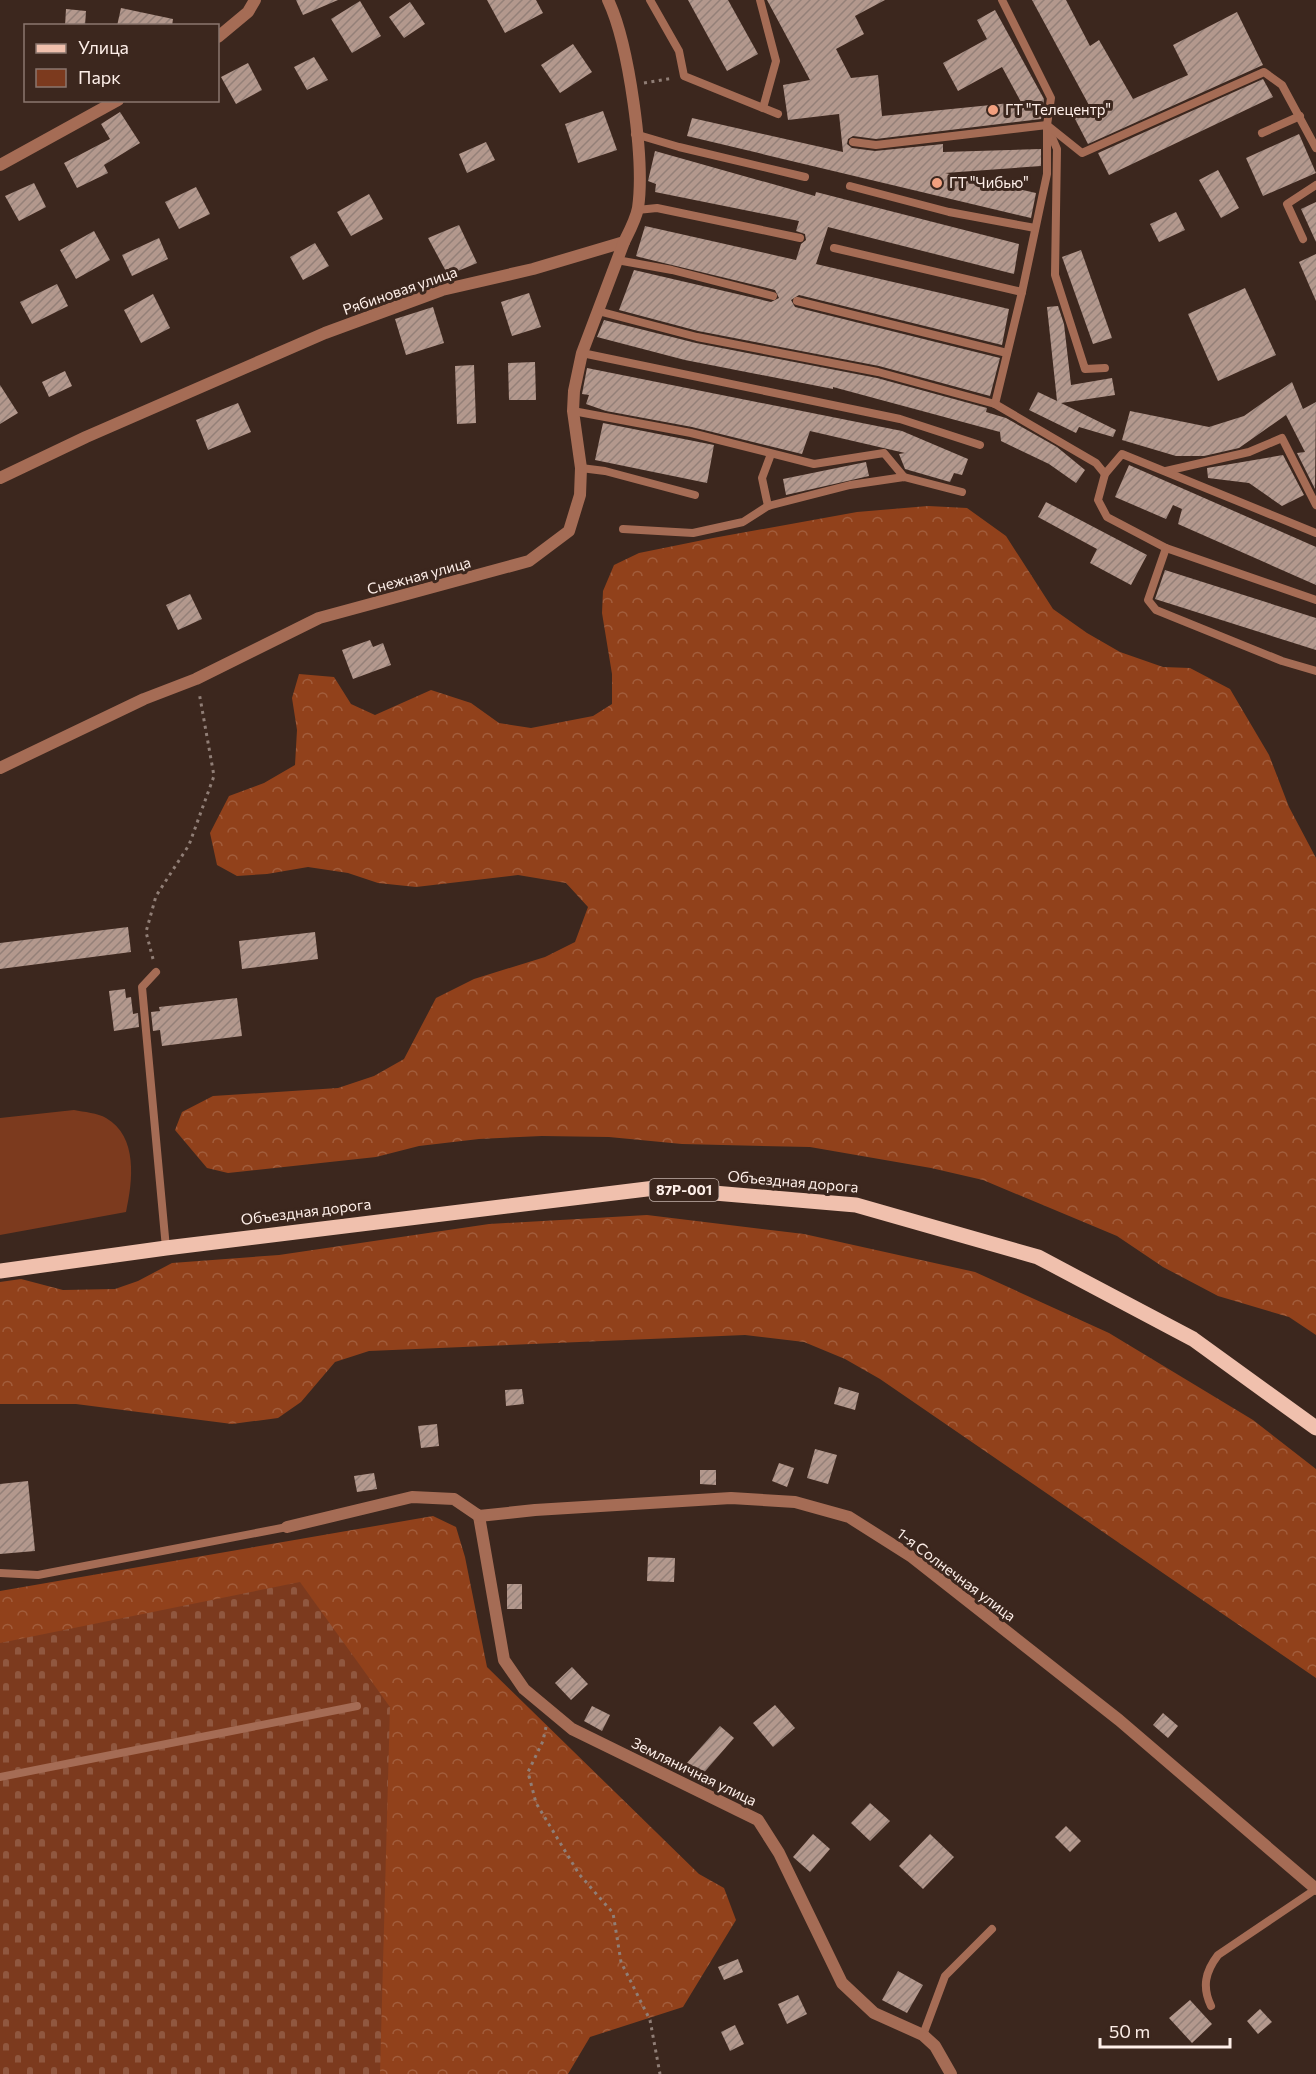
<svg xmlns="http://www.w3.org/2000/svg" width="1316" height="2074" font-family="Commissioner,sans-serif">
<style>
.green{fill:#7c3a1e}
.forest{fill:url(#forest-crowns)}
.cemetery{fill:url(#cemetery-stones)}
.building{fill:url(#building-hatch)}
.lines{fill:none;stroke-linecap:round;stroke-linejoin:round}
.path{stroke:#907e76;stroke-width:3;stroke-dasharray:3 4.5;stroke-linecap:butt}
.lane{stroke:#a56c55;stroke-width:8}
.street{stroke:#a56c55;stroke-width:12}
.primary{stroke:#f0c0ad;stroke-width:15}
.poi-dot{fill:#f2a07f;stroke:#3c271e;stroke-width:2}
.labels{text-anchor:middle;stroke-width:6;stroke-linejoin:round;paint-order:stroke}
.shield{fill:#3c271e;stroke:#c4b3ac;stroke-width:1.5}
.shield-label{font-size:14px;font-weight:bold;fill:#feefe9}
.poi-label{font-size:15px;fill:#feefe9;stroke:#3c271e;text-anchor:start}
.street-label{font-size:15px;fill:#feefe9;stroke:#3c271e}
</style>
<defs>
<pattern id="forest-crowns" width="20" height="18" patternUnits="userSpaceOnUse" patternTransform="scale(1.5)"><rect width="20" height="18" fill="#91411b"/><path d="M2 6a3 3 0 1 1 6 0M12 15a3 3 0 1 1 6 0" fill="none" stroke="#a25d3c"/></pattern>
<pattern id="cemetery-stones" width="16" height="16" patternUnits="userSpaceOnUse" patternTransform="scale(1.5)"><rect width="16" height="16" fill="#7c3a1e"/><path d="M2 7V4a2 2 0 0 1 4 0v3zM10 15v-3a2 2 0 0 1 4 0v3z" fill="#90573f"/></pattern>
<pattern id="building-hatch" width="6" height="6" patternUnits="userSpaceOnUse" patternTransform="scale(1.5)"><rect width="6" height="6" fill="#b3988d"/><path d="M-1 1l2-2M0 6l6-6M5 7l2-2" fill="none" stroke="#948078"/></pattern>
</defs>
<rect width="100%" height="100%" fill="#3c271e"/>
<path class="green" d="M74 1110C84 1112 98 1113 106 1118 138 1136 133 1181 126 1212L0 1235V1118Z"/>
<g class="forest">
<path d="M928 506 967 508 1006 536 1053 609 1087 633 1120 652 1163 667 1190 668 1230 689 1269 755 1289 807 1316 858V1335L1289 1317 1218 1296 1163 1267 1117 1236 983 1180 931 1168 810 1147 682 1144 609 1137 542 1136 479 1139 419 1146 376 1157 228 1173 207 1168 175 1130 182 1112 213 1096 338 1088 374 1076 404 1059 436 998 474 979 545 957 575 942 588 907 566 883 518 875 416 887 378 883 348 873 308 867 267 874 237 876 217 865 210 833 229 796 264 783 295 765 297 730 292 698 299 674 334 677 351 704 375 715 431 690 471 703 499 723 531 728 593 716 612 704V674L602 613 603 591 614 565 639 553 713 538 857 512Z"/>
<path d="M647 1215 804 1234 975 1272 1109 1333 1253 1420 1316 1469V1678L880 1379 845 1359 804 1342 745 1335 369 1351 335 1362 301 1402 278 1418 232 1424 76 1404H0V1282L21 1279 63 1290 115 1289 138 1281 172 1263 279 1255 489 1224Z"/>
<path d="M433 1516 456 1527 465 1557 487 1667 699 1874 724 1888 736 1920 683 2007 590 2037 568 2074H0V1591Z"/>
</g>
<path class="cemetery" d="M300 1582 390 1707 380 2074H0V1643Z"/>
<g class="building">
<path d="M296 0H338L303 15Z"/>
<path d="M487 0H536L543 13 505 33Z"/>
<path d="M688 0H728L758 54 727 71Z"/>
<path d="M767 0H885L855 16 864 34 836 49 851 78 878 75 882 116 1021 102 1002 67 958 91 943 63 987 39 977 20 995 10 1044 99 1041 119 876 139 853 136 848 139 847 144 852 148 875 151 943 144V152L1041 149V166L945 173 1036 193 1031 218 687 136 692 118 843 152 839 114 788 120 783 85 810 80Z"/>
<path d="M1032 0H1066L1090 46 1099 40 1133 99 1188 75 1173 45 1237 12 1263 65 1088 144 1074 117 1090 107Z"/>
<path d="M360 1 381 36 352 53 331 19Z"/>
<path d="M410 2 425 24 404 38 389 17Z"/>
<path d="M121 8 173 19 172 26H117Z"/>
<path d="M66 9 86 11 85 26H65Z"/>
<path d="M573 44 592 72 560 93 541 65Z"/>
<path d="M314 57 328 80 307 90 294 67Z"/>
<path d="M248 63 262 90 236 104 221 77Z"/>
<path d="M1263 79 1273 97 1109 175 1098 153Z"/>
<path d="M603 111 617 150 578 163 565 124Z"/>
<path d="M120 112 140 143 104 165 108 173 77 188 64 163 110 139 101 124Z"/>
<path d="M1299 134 1316 173 1263 196 1246 158Z"/>
<path d="M486 142 495 160 467 173 459 154Z"/>
<path d="M655 151 815 196 816 192 1019 244 1014 274 828 227 816 264 1009 309 1002 345 799 295 791 300 795 307 1000 358 990 396 879 366 698 331 619 310 634 270 771 302 779 298 775 290 639 257 636 256 645 226 796 260 801 244 806 240 805 234 796 231 799 221 655 192 656 184 648 181Z"/>
<path d="M1218 170 1239 208 1221 218 1199 180Z"/>
<path d="M34 183 46 207 19 221 5 196Z"/>
<path d="M196 187 210 214 179 229 165 202Z"/>
<path d="M369 194 383 219 351 236 337 212Z"/>
<path d="M1316 202V242L1301 209Z"/>
<path d="M1176 212 1185 230 1159 242 1150 224Z"/>
<path d="M459 225 477 263 448 275 428 238Z"/>
<path d="M94 231 110 260 76 279 60 250Z"/>
<path d="M159 238 168 259 132 276 122 255Z"/>
<path d="M315 243 329 266 303 280 290 257Z"/>
<path d="M1081 250 1112 338 1093 344 1062 257Z"/>
<path d="M1316 254V301L1299 262Z"/>
<path d="M57 284 68 306 32 324 20 302Z"/>
<path d="M1245 288 1276 355 1218 381 1188 314Z"/>
<path d="M529 293 541 327 512 336 501 302Z"/>
<path d="M153 294 170 328 141 343 124 310Z"/>
<path d="M1058 306 1064 324 1071 385 1112 378 1115 395 1061 403 1116 430 1113 437 1079 427 1076 433 1029 410 1038 392 1057 401 1047 307Z"/>
<path d="M433 307 444 343 406 355 395 319Z"/>
<path d="M604 320 696 343 877 378 987 408 986 412 1006 418 1057 447 1085 470 1076 483 1049 464 1001 441 1000 432 833 387V389L685 360 597 337Z"/>
<path d="M535 362 536 400H509L508 363Z"/>
<path d="M474 365 476 423 457 424 455 366Z"/>
<path d="M587 368 902 431 968 459 962 475 954 473 950 482 905 469 899 454 905 453 810 431 802 454 692 427 606 411 586 404 589 395 582 394Z"/>
<path d="M65 371 72 386 49 397 42 382Z"/>
<path d="M1292 382 1303 409 1316 402 1315 489 1297 453 1305 452 1286 415 1239 448 1204 456H1176L1122 440 1130 411 1209 427 1244 416Z"/>
<path d="M0 385 18 413 0 424Z"/>
<path d="M238 403 251 432 208 450 196 420Z"/>
<path d="M603 423 714 445 707 483 595 460Z"/>
<path d="M1283 455 1304 495 1282 506 1249 483 1208 478 1207 468Z"/>
<path d="M866 462 869 476 786 495 783 479Z"/>
<path d="M1129 465 1316 547V585L1178 524 1182 509 1173 505 1166 519 1115 497Z"/>
<path d="M1046 502 1147 555 1131 585 1090 563 1097 549 1038 517Z"/>
<path d="M1165 570 1316 618V650L1155 599Z"/>
<path d="M190 594 202 619 178 630 166 605Z"/>
<path d="M370 640 373 647 383 643 391 665 353 679 342 650Z"/>
<path d="M128 927 131 952 0 969V943Z"/>
<path d="M315 932 318 959 242 969 239 941Z"/>
<path d="M125 989 126 998 131 997 133 1014 138 1013 139 1027 114 1031 109 991Z"/>
<path d="M237 998 242 1036 162 1046 160 1030 153 1031 151 1012 160 1011 159 1007Z"/>
<path d="M839 1387 859 1393 855 1410 834 1404Z"/>
<path d="M522 1389 524 1404 506 1406 505 1390Z"/>
<path d="M437 1424 439 1446 421 1448 418 1426Z"/>
<path d="M815 1449 837 1455 828 1484 807 1478Z"/>
<path d="M779 1463 794 1468 787 1487 772 1481Z"/>
<path d="M700 1470H716V1485L700 1484Z"/>
<path d="M374 1473 377 1489 357 1492 354 1476Z"/>
<path d="M28 1481 35 1551 0 1554V1484Z"/>
<path d="M648 1557 675 1558 674 1582 647 1581Z"/>
<rect x="507" y="1584" width="15" height="25"/>
<path d="M572 1667 588 1684 571 1700 555 1683Z"/>
<path d="M775 1705 795 1728 773 1747 753 1723Z"/>
<path d="M592 1706 610 1715 602 1731 584 1721Z"/>
<path d="M1163 1713 1178 1726 1168 1738 1153 1725Z"/>
<path d="M720 1726 734 1738 700 1777 686 1764Z"/>
<path d="M870 1803 890 1821 870 1841 851 1823Z"/>
<path d="M1066 1826 1081 1841 1070 1852 1055 1837Z"/>
<path d="M813 1834 830 1849 810 1872 793 1857Z"/>
<path d="M930 1834 954 1857 923 1889 899 1866Z"/>
<path d="M738 1959 743 1972 724 1980 718 1967Z"/>
<path d="M898 1971 923 1985 907 2013 882 2000Z"/>
<path d="M798 1995 807 2014 787 2024 778 2004Z"/>
<path d="M1190 2000 1212 2024 1192 2043 1169 2018Z"/>
<path d="M1260 2009 1272 2022 1258 2034 1247 2021Z"/>
<path d="M735 2025 744 2044 730 2051 721 2032Z"/>
</g>
<g class="lines">
<g class="path">
<path d="M644 83 673 78"/>
<path d="M153 959 146 932 156 896 189 845 214 776 199 692"/>
<path d="M546 1727 543 1741 528 1772 536 1803 579 1874 613 1913 621 1962 650 2020 660 2074"/>
</g>
<g class="lane">
<path d="M650 0 679 51 684 76 778 114"/>
<path d="M760 0 776 61 763 108"/>
<path d="M1048 128 1057 149 1055 275 1085 369 1105 368"/>
<path d="M1262 133 1300 116"/>
<path d="M635 134 679 147 805 177"/>
<path d="M853 142 876 145 1047 125 1082 153 1264 72 1282 85 1316 148"/>
<path d="M850 186 949 212 1035 228"/>
<path d="M637 210 657 208 800 238"/>
<path d="M1303 239 1287 204 1316 185"/>
<path d="M834 248 1022 292"/>
<path d="M617 260 672 270 773 296"/>
<path d="M797 301 1007 353"/>
<path d="M598 311 697 337 878 372 995 404 1096 463 1105 474"/>
<path d="M582 353 900 419 980 445"/>
<path d="M995 404 1022 292 1047 174V125L1051 98 1002 0"/>
<path d="M573 411 691 433 814 464 884 453 904 477"/>
<path d="M581 468 605 471 695 495"/>
<path d="M1166 471 1249 452 1282 438 1316 505"/>
<path d="M768 506 762 478 771 454"/>
<path d="M623 529 693 533 743 522 768 506 850 485 904 477 962 492"/>
<path d="M1316 533 1122 454 1105 474 1098 500 1107 517 1166 548 1316 600"/>
<path d="M1166 548 1148 600 1156 610 1282 661 1316 671"/>
<path d="M156 972 142 987 166 1248"/>
<path d="M0 1573 38 1575 287 1527"/>
<path d="M0 1777 357 1706"/>
<path d="M1211 2006C1202 1987 1205 1972 1218 1955L1316 1889"/>
<path d="M923 2035 945 1976 992 1929"/>
</g>
<g class="street">
<path d="M218 37 248 12 255 0"/>
<path d="M0 165 118 100"/>
<path d="M0 478 86 437 325 333 442 290 533 269 624 242C629 232 636 219 638 208 645 160 629 44 608 0"/>
<path d="M0 768 144 699 196 679 319 618 529 561 569 531 580 495 581 468 573 411 574 391 582 353 624 242"/>
<path d="M479 1516 504 1660 524 1689 572 1729 758 1820 779 1853 842 1983 874 2013 923 2035 935 2046 951 2074"/>
<path d="M287 1527 412 1497 454 1499 479 1516 535 1510 731 1498 795 1502 849 1517 912 1557 1119 1720 1316 1889"/>
</g>
<path class="primary" d="M0 1271 166 1248 655 1188 856 1205 1038 1257 1193 1339 1316 1428"/>
</g>
<g class="poi-dot">
<circle cx="993" cy="110" r="6"/>
<circle cx="937" cy="183" r="6"/>
</g>
<g class="labels">
<rect class="shield" x="649.5" y="1179" width="69" height="22" rx="4.5"/>
<g class="shield-label">
<text x="684" y="1195">87Р-001</text>
</g>
<g class="poi-label">
<text x="1005" y="115">ГТ "Телецентр"</text>
<text x="949" y="188">ГТ "Чибью"</text>
</g>
<g class="street-label">
<text transform="translate(400 291) rotate(-19)" y="5">Рябиновая улица</text>
<text transform="translate(419 576) rotate(-15)" y="5">Снежная улица</text>
<text transform="translate(793 1182) rotate(5)" y="5">Объездная дорога</text>
<text transform="translate(306 1212) rotate(-7)" y="5">Объездная дорога</text>
<text transform="translate(956 1575) rotate(37)" y="5">1-я Солнечная улица</text>
<text transform="translate(694 1772) rotate(26)" y="5">Земляничная улица</text>
</g>
</g>
<rect x="24" y="24" width="195" height="78" fill="#3c271e" stroke="#8a776f" stroke-width="1.5"/>
<rect x="36" y="44" width="30" height="9" fill="#f0c0ad" stroke="#8a776f" stroke-width="1.5"/>
<text x="78" y="54" font-size="18" fill="#feefe9">Улица</text>
<rect x="36" y="69" width="30" height="18" fill="#7c3a1e" stroke="#8a776f" stroke-width="1.5"/>
<text x="78" y="84" font-size="18" fill="#feefe9">Парк</text>
<path d="M1100 2038v9h130v-9" fill="none" stroke="#feefe9" stroke-width="3"/>
<text x="1109" y="2038" font-size="18" fill="#feefe9" stroke="#3c271e" stroke-width="4.5" paint-order="stroke">50 m</text>
</svg>
